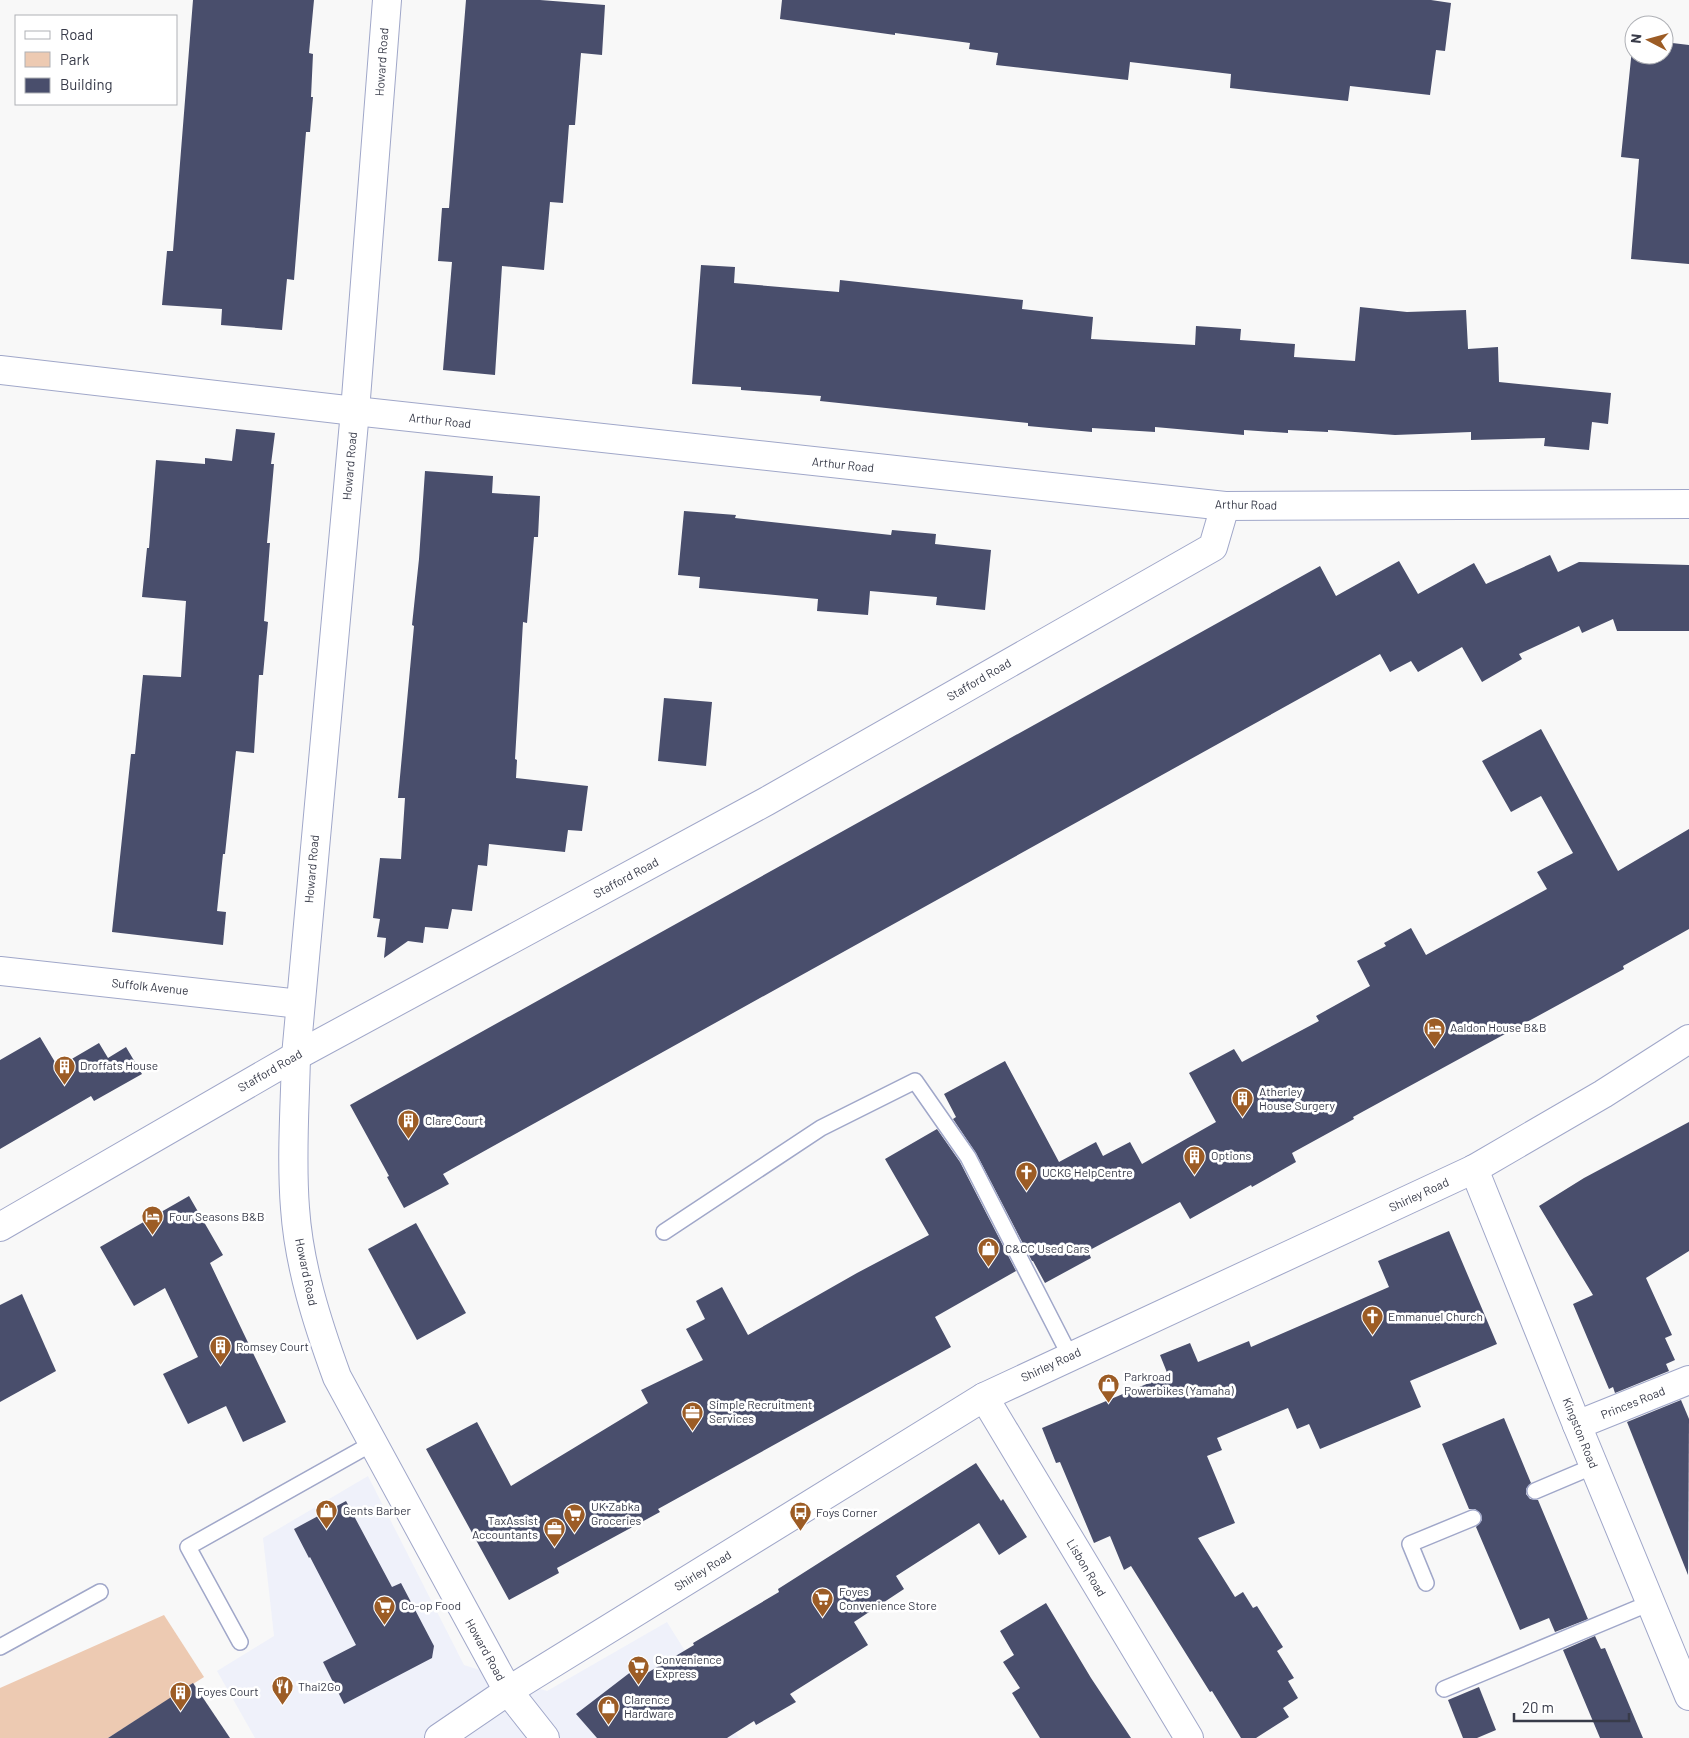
<svg xmlns="http://www.w3.org/2000/svg" width="1689" height="1738" font-family="Barlow,sans-serif">
<style>
.built{fill:#eff1fa}
.green{fill:#edcab2}
.building{fill:#494e6c}
.lines{fill:none;stroke-linecap:round;stroke-linejoin:round}
.service-casing{stroke:#a0a7c9;stroke-width:18}
.minor-casing{stroke:#a0a7c9;stroke-width:30}
.tertiary-casing{stroke:#a0a7c9;stroke-width:30}
.primary-casing{stroke:#a0a7c9;stroke-width:30}
.service{stroke:#fff;stroke-width:15}
.minor{stroke:#fff;stroke-width:28}
.tertiary{stroke:#fff;stroke-width:28}
.primary{stroke:#fff;stroke-width:28}
.labels{text-anchor:middle;stroke-width:5;stroke-linejoin:round;paint-order:stroke}
.street-label{font-size:12px;fill:#383b49;stroke:#fff}
.poi-label{font-size:12px;fill:#383b49;stroke:#fff;text-anchor:start}
</style>
<rect width="100%" height="100%" fill="#f8f8f8"/>
<path class="built" d="M368 1476 464 1665 547 1691 667 1622 739 1738H255L217 1671 274 1636 263 1538Z"/>
<path class="green" d="M164 1615 204 1677 108 1738H0V1688Z"/>
<g class="building">
<path d="M193 0H314L309 53 313 54 311 97H313L310 132H306L294 280 287 279 282 330 221 325 222 309 162 305 167 251H173Z"/>
<path d="M466 0H540L605 5 602 55 581 53 575 125H569L563 203 550 202 544 270 502 266 495 375 443 370 452 262 438 261 442 208H449Z"/>
<path d="M782 0H1431L1451 3 1445 51 1436 50 1430 95 1350 86 1348 101 1230 88 1231 74 1130 62 1128 80 996 65 998 53 969 49 970 43 895 33V35L780 19Z"/>
<path d="M1633 39 1634 55H1664V42L1689 45V264L1631 259 1639 159 1621 157Z"/>
<path d="M701 265 735 267 734 283 839 292 840 280 1023 300 1022 309 1093 317 1091 339 1195 345 1196 326 1241 329 1240 340 1295 344 1294 357 1355 361 1360 307 1407 312 1466 310 1468 349 1498 347 1499 382 1611 393 1608 424 1592 422 1589 450 1544 446 1545 438 1471 440V432L1395 435 1328 430V432L1288 430V433L1244 430V435L1155 427V432L1092 428V432L1028 426V423L820 401 821 396 741 390V387L692 384Z"/>
<path d="M236 429 275 433 271 464H274L267 543H270L264 621 268 622 263 675H259L254 753 236 751 225 854H223L217 911 226 912 223 945 112 932 131 754H135L143 675 181 677 186 601 142 597 147 548H149L156 460 205 464V458L232 461Z"/>
<path d="M425 471 493 476 492 493 540 496 538 537H534L527 623 523 622 515 759 517 760 516 778 588 786 582 831 568 830 565 852 489 844 487 866 478 865 472 911 452 909 448 929 425 927 423 943 408 941 384 958 386 938 377 937 380 919 373 918 380 858 401 859 405 798H398L414 626 412 625 419 559Z"/>
<path d="M684 511 736 515 735 518 891 535 892 530 936 534 935 544 991 550 985 610 936 605 937 597 870 591 868 615 817 611 818 599 699 588 700 577 678 575Z"/>
<path d="M1550 555 1558 572 1579 562 1689 565V631H1617L1613 619 1582 633 1579 626 1519 654 1522 659 1482 682 1462 647 1418 672 1411 661 1390 672 1380 654 443 1174 449 1184 404 1208 387 1177 389 1176 350 1105 1320 566 1336 596 1399 561 1418 594 1474 563 1486 584Z"/>
<path d="M664 698 712 702 706 766 658 761Z"/>
<path d="M1541 729 1618 871 1689 829V929L1623 966 1624 969 1353 1117 1354 1119 1292 1153 1296 1162 1252 1187 1251 1185 1190 1219 1180 1202 1088 1251 1091 1258 1045 1283 1033 1261H1032L976 1153 953 1119 956 1117 944 1094 1005 1061 1059 1162 1096 1142 1103 1156 1130 1142 1142 1164 1216 1122 1189 1073 1234 1049 1242 1062 1319 1021 1316 1016 1370 986 1357 961 1386 946 1384 943 1411 928 1426 955 1547 889 1537 872 1573 853 1541 796 1511 812 1482 761Z"/>
<path d="M40 1037 58 1067 99 1043 108 1058 126 1047 142 1074 94 1101 91 1096 0 1149V1060Z"/>
<path d="M1689 1122V1251L1646 1278 1672 1335 1665 1338 1675 1360 1666 1364 1669 1371 1615 1393 1613 1387 1609 1389 1573 1304 1593 1295 1539 1206 1584 1178Z"/>
<path d="M937 1129 960 1162 1016 1271 935 1317 951 1347 658 1509 660 1512 557 1568 559 1573 509 1600 426 1449 477 1422 511 1486 648 1403 641 1390 703 1360 686 1329 705 1319 696 1301 722 1287 748 1335 857 1273 929 1235 885 1159Z"/>
<path d="M189 1196 223 1255 210 1263 286 1422 243 1442 226 1406 188 1424 163 1374 198 1357 165 1288 134 1306 100 1247Z"/>
<path d="M416 1223 466 1313 417 1340 368 1249Z"/>
<path d="M1449 1231 1497 1344 1410 1381 1421 1407 1320 1449 1309 1424 1297 1429 1288 1408 1217 1438 1222 1450 1207 1456 1235 1523 1198 1538 1235 1597 1243 1592 1253 1608 1257 1606 1283 1647 1277 1651 1294 1678 1288 1681 1298 1698 1283 1708 1289 1717 1256 1738H1241L1212 1691 1210 1692 1131 1566 1124 1570 1110 1536 1094 1543 1060 1462 1056 1463 1042 1428 1168 1375 1160 1355 1190 1343 1198 1362 1249 1341 1251 1347 1389 1287 1378 1261Z"/>
<path d="M22 1294 56 1371 0 1402V1305Z"/>
<path d="M1681 1400 1689 1419 1688 1575 1627 1422Z"/>
<path d="M1504 1418 1531 1483 1526 1489V1494L1530 1499 1538 1500 1588 1619 1555 1632 1549 1618 1520 1630 1476 1527 1482 1520 1481 1514 1475 1509H1469L1442 1444Z"/>
<path d="M976 1463 1001 1501 1003 1499 1027 1537 999 1555 979 1523 896 1576 904 1589 854 1622 868 1645 790 1694 796 1702 756 1725 754 1721 727 1738H597L576 1714 632 1671 637 1679 694 1645 693 1643 779 1592 778 1589Z"/>
<path d="M346 1501 392 1587 401 1583 434 1646 432 1658 344 1704 323 1662 356 1645 310 1557 309 1558 294 1529Z"/>
<path d="M1046 1603 1091 1678 1131 1738H1040L1012 1693 1020 1688 1003 1662 1014 1655 1000 1631Z"/>
<path d="M1595 1636 1601 1649 1605 1648 1643 1738H1600L1563 1650Z"/>
<path d="M193 1683 230 1738H108Z"/>
<path d="M1479 1687 1496 1730 1477 1738H1463L1448 1700Z"/>
</g>
<g class="lines">
<defs>
<g id="service">
<path d="M664 1232 821 1128 915 1081 968 1157 1070 1356"/>
<path d="M1535 1491 1594 1466"/>
<path d="M1426 1583 1410 1544 1473 1518"/>
<path d="M240 1642 188 1547 373 1443"/>
<path d="M0 1647 100 1592"/>
<path d="M1444 1689 1650 1603"/>
</g>
<g id="minor">
<path d="M0 370 355 411 1225 506 1689 504"/>
<path d="M0 971 300 1004"/>
<path d="M1474 1169 1577 1425 1689 1696"/>
<path d="M0 1227 296 1056 767 801 1213 547 1225 506"/>
<path d="M984 1397 1189 1738"/>
<path d="M1577 1425 1689 1380"/>
</g>
<path id="tertiary" d="M387 0 355 411 296 1056C295 1106 291 1157 295 1208 299 1266 317 1322 337 1377L508 1691 545 1738"/>
<path id="primary" d="M439 1738 508 1691 984 1397 1474 1169 1603 1094 1689 1039"/>
</defs>
<use href="#service" class="service-casing"/>
<use href="#minor" class="minor-casing"/>
<use href="#tertiary" class="tertiary-casing"/>
<use href="#primary" class="primary-casing"/>
<use href="#service" class="service"/>
<use href="#minor" class="minor"/>
<use href="#tertiary" class="tertiary"/>
<use href="#primary" class="primary"/>
</g>
<defs>
<symbol id="hotel-pin" viewBox="-11 -11 22 30"><path d="M0 17L-7.5 6A9.5 9.5 0 1 1 7.5 6Z" fill="#9c5c25" stroke="#fff"/><path d="M-6-4.5h1.5V1H6V5H4.5V3h-9V5H-6ZM-4 0a1.8 1.8 0 1 1 3.6 0ZM.5 0V-2.5h3Q6-2.5 6 0Z" fill="#fff"/></symbol>
<symbol id="building-pin" viewBox="-11 -11 22 30"><path d="M0 17L-7.5 6A9.5 9.5 0 1 1 7.5 6Z" fill="#9c5c25" stroke="#fff"/><path d="M-4-6H4V6H1V3H-1V6H-4ZM-2.5-4.3h1.7v1.8h-1.7ZM.8-4.3h1.7v1.8H.8ZM-2.5-1h1.7V.8h-1.7ZM.8-1h1.7V.8H.8Z" fill="#fff"/></symbol>
<symbol id="church-pin" viewBox="-11 -11 22 30"><path d="M0 17L-7.5 6A9.5 9.5 0 1 1 7.5 6Z" fill="#9c5c25" stroke="#fff"/><path d="M-1.2-6h2.4v3.5h3.3v2.4h-3.3V6h-2.4V-.1h-3.3v-2.4h3.3Z" fill="#fff"/></symbol>
<symbol id="shop-pin" viewBox="-11 -11 22 30"><path d="M0 17L-7.5 6A9.5 9.5 0 1 1 7.5 6Z" fill="#9c5c25" stroke="#fff"/><path d="M-5-2.5h2.3a2.7 3.5 0 0 1 5.4 0H5L5.5 6h-11ZM-1.5-2.5h3a1.5 2.3 0 0 0-3 0Z" fill="#fff"/></symbol>
<symbol id="office-pin" viewBox="-11 -11 22 30"><path d="M0 17L-7.5 6A9.5 9.5 0 1 1 7.5 6Z" fill="#9c5c25" stroke="#fff"/><path d="M-6-3h4V-5.5h4V-3h4V5H-6ZM-1-4.5V-3h2v-1.5ZM-6 0V1H6V0Z" fill="#fff"/></symbol>
<symbol id="bus-pin" viewBox="-11 -11 22 30"><path d="M0 17L-7.5 6A9.5 9.5 0 1 1 7.5 6Z" fill="#9c5c25" stroke="#fff"/><path d="M-5-6H5V4H4V6H2V4H-2V6H-4V4H-5ZM-3.5-4V0h7V-4ZM-3.5 1.2v1.5H-2V1.2ZM2 1.2v1.5H3.5V1.2Z" fill="#fff"/></symbol>
<symbol id="supermarket-pin" viewBox="-11 -11 22 30"><path d="M0 17L-7.5 6A9.5 9.5 0 1 1 7.5 6Z" fill="#9c5c25" stroke="#fff"/><path d="M-6-5.5h2.5l.6 2H6L4.5 2H-2.5L-4.4-4H-6ZM-1.5 3.2a1.3 1.3 0 1 0 .1 0ZM3 3.2a1.3 1.3 0 1 0 .1 0Z" fill="#fff"/></symbol>
<symbol id="restaurant-pin" viewBox="-11 -11 22 30"><path d="M0 17L-7.5 6A9.5 9.5 0 1 1 7.5 6Z" fill="#9c5c25" stroke="#fff"/><path d="M-5-6h1v4h1v-4h1v4h1v-4h1v5L-1.5 .5V6h-2V.5L-5-1ZM5-6V6H3V1.5H1.5Q1.5-4 5-6Z" fill="#fff"/></symbol>
</defs>
<g fill-rule="evenodd">
<use href="#hotel-pin" x="1422" y="1016" width="25" height="34"/>
<use href="#building-pin" x="52" y="1054" width="25" height="34"/>
<use href="#building-pin" x="1230" y="1086" width="25" height="34"/>
<use href="#building-pin" x="396" y="1108" width="25" height="34"/>
<use href="#building-pin" x="1182" y="1144" width="25" height="34"/>
<use href="#church-pin" x="1014" y="1160" width="25" height="34"/>
<use href="#hotel-pin" x="140" y="1204" width="25" height="34"/>
<use href="#shop-pin" x="976" y="1236" width="25" height="34"/>
<use href="#church-pin" x="1360" y="1304" width="25" height="34"/>
<use href="#building-pin" x="208" y="1334" width="25" height="34"/>
<use href="#shop-pin" x="1096" y="1372" width="25" height="34"/>
<use href="#office-pin" x="680" y="1400" width="25" height="34"/>
<use href="#shop-pin" x="314" y="1498" width="25" height="34"/>
<use href="#bus-pin" x="788" y="1500" width="25" height="34"/>
<use href="#supermarket-pin" x="562" y="1502" width="25" height="34"/>
<use href="#office-pin" x="542" y="1516" width="25" height="34"/>
<use href="#supermarket-pin" x="810" y="1586" width="25" height="34"/>
<use href="#supermarket-pin" x="372" y="1594" width="25" height="34"/>
<use href="#supermarket-pin" x="626" y="1654" width="25" height="34"/>
<use href="#restaurant-pin" x="270" y="1674" width="25" height="34"/>
<use href="#building-pin" x="168" y="1680" width="25" height="34"/>
<use href="#shop-pin" x="596" y="1694" width="25" height="34"/>
</g>
<g class="labels">
<g class="street-label">
<text transform="translate(382 62) rotate(-86)" y="4">Howard Road</text>
<text transform="translate(440 421) rotate(6)" y="4">Arthur Road</text>
<text transform="translate(843 465) rotate(6)" y="4">Arthur Road</text>
<text transform="translate(350 466) rotate(-85)" y="4">Howard Road</text>
<text transform="translate(1246 505) rotate(1)" y="4">Arthur Road</text>
<text transform="translate(979 680) rotate(-30)" y="4">Stafford Road</text>
<text transform="translate(312 869) rotate(-85)" y="4">Howard Road</text>
<text transform="translate(626 878) rotate(-28)" y="4">Stafford Road</text>
<text transform="translate(150 987) rotate(6)" y="4">Suffolk Avenue</text>
<text transform="translate(270 1071) rotate(-30)" y="4">Stafford Road</text>
<text transform="translate(1419 1195) rotate(-25)" y="4">Shirley Road</text>
<text transform="translate(306 1272) rotate(78)" y="4">Howard Road</text>
<text transform="translate(1051 1365) rotate(-25)" y="4">Shirley Road</text>
<text transform="translate(1633 1403) rotate(-22)" y="4">Princes Road</text>
<text transform="translate(1580 1433) rotate(68)" y="4">Kingston Road</text>
<text transform="translate(1086 1568) rotate(59)" y="4">Lisbon Road</text>
<text transform="translate(703 1571) rotate(-32)" y="4">Shirley Road</text>
<text transform="translate(485 1650) rotate(61)" y="4">Howard Road</text>
</g>
<g class="poi-label">
<text x="1450" y="1032">Aaldon House B&amp;B</text>
<text x="80" y="1070">Droffats House</text>
<text x="1259" y="1096">Atherley<tspan x="1259" dy="14">House Surgery</tspan></text>
<text x="425" y="1125">Clare Court</text>
<text x="1211" y="1160">Options</text>
<text x="1042" y="1177">UCKG HelpCentre</text>
<text x="169" y="1221">Four Seasons B&amp;B</text>
<text x="1005" y="1253">C&amp;CC Used Cars</text>
<text x="1388" y="1321">Emmanuel Church</text>
<text x="236" y="1351">Romsey Court</text>
<text x="1124" y="1381">Parkroad<tspan x="1124" dy="14">Powerbikes (Yamaha)</tspan></text>
<text x="709" y="1409">Simple Recruitment<tspan x="709" dy="14">Services</tspan></text>
<text x="591" y="1511">UK Zabka<tspan x="591" dy="14">Groceries</tspan></text>
<text x="343" y="1515">Gents Barber</text>
<text x="816" y="1517">Foys Corner</text>
<text x="538" y="1525" text-anchor="end">TaxAssist<tspan x="538" dy="14">Accountants</tspan></text>
<text x="839" y="1596">Foyes<tspan x="839" dy="14">Convenience Store</tspan></text>
<text x="401" y="1610">Co-op Food</text>
<text x="655" y="1664">Convenience<tspan x="655" dy="14">Express</tspan></text>
<text x="298" y="1691">Thai2Go</text>
<text x="197" y="1696">Foyes Court</text>
<text x="624" y="1704">Clarence<tspan x="624" dy="14">Hardware</tspan></text>
</g>
</g>
<rect x="15" y="15" width="162" height="90" fill="#ffffff" stroke="#afb1b6"/>
<rect x="25" y="31" width="25" height="8" fill="#ffffff" stroke="#afb1b6"/>
<text x="60" y="40" font-size="15" fill="#383b49">Road</text>
<rect x="25" y="52" width="25" height="15" fill="#edcab2" stroke="#afb1b6"/>
<text x="60" y="65" font-size="15" fill="#383b49">Park</text>
<rect x="25" y="78" width="25" height="15" fill="#494e6c" stroke="#afb1b6"/>
<text x="60" y="90" font-size="15" fill="#383b49">Building</text>
<g transform="translate(1649 40) rotate(276)"><circle r="24" fill="#ffffff" stroke="#afb1b6"/>
<path d="M0-4L9 19L0 12L-9 19Z" fill="#9c5c25"/>
<text y="-8" font-size="14" font-weight="bold" text-anchor="middle" fill="#383b49">N</text>
</g>
<path d="M1514 1713v8h115v-8" fill="none" stroke="#383b49" stroke-width="2.5"/>
<text x="1522" y="1713" font-size="15" fill="#383b49" stroke="#ffffff" stroke-width="4" paint-order="stroke">20 m</text>
</svg>
